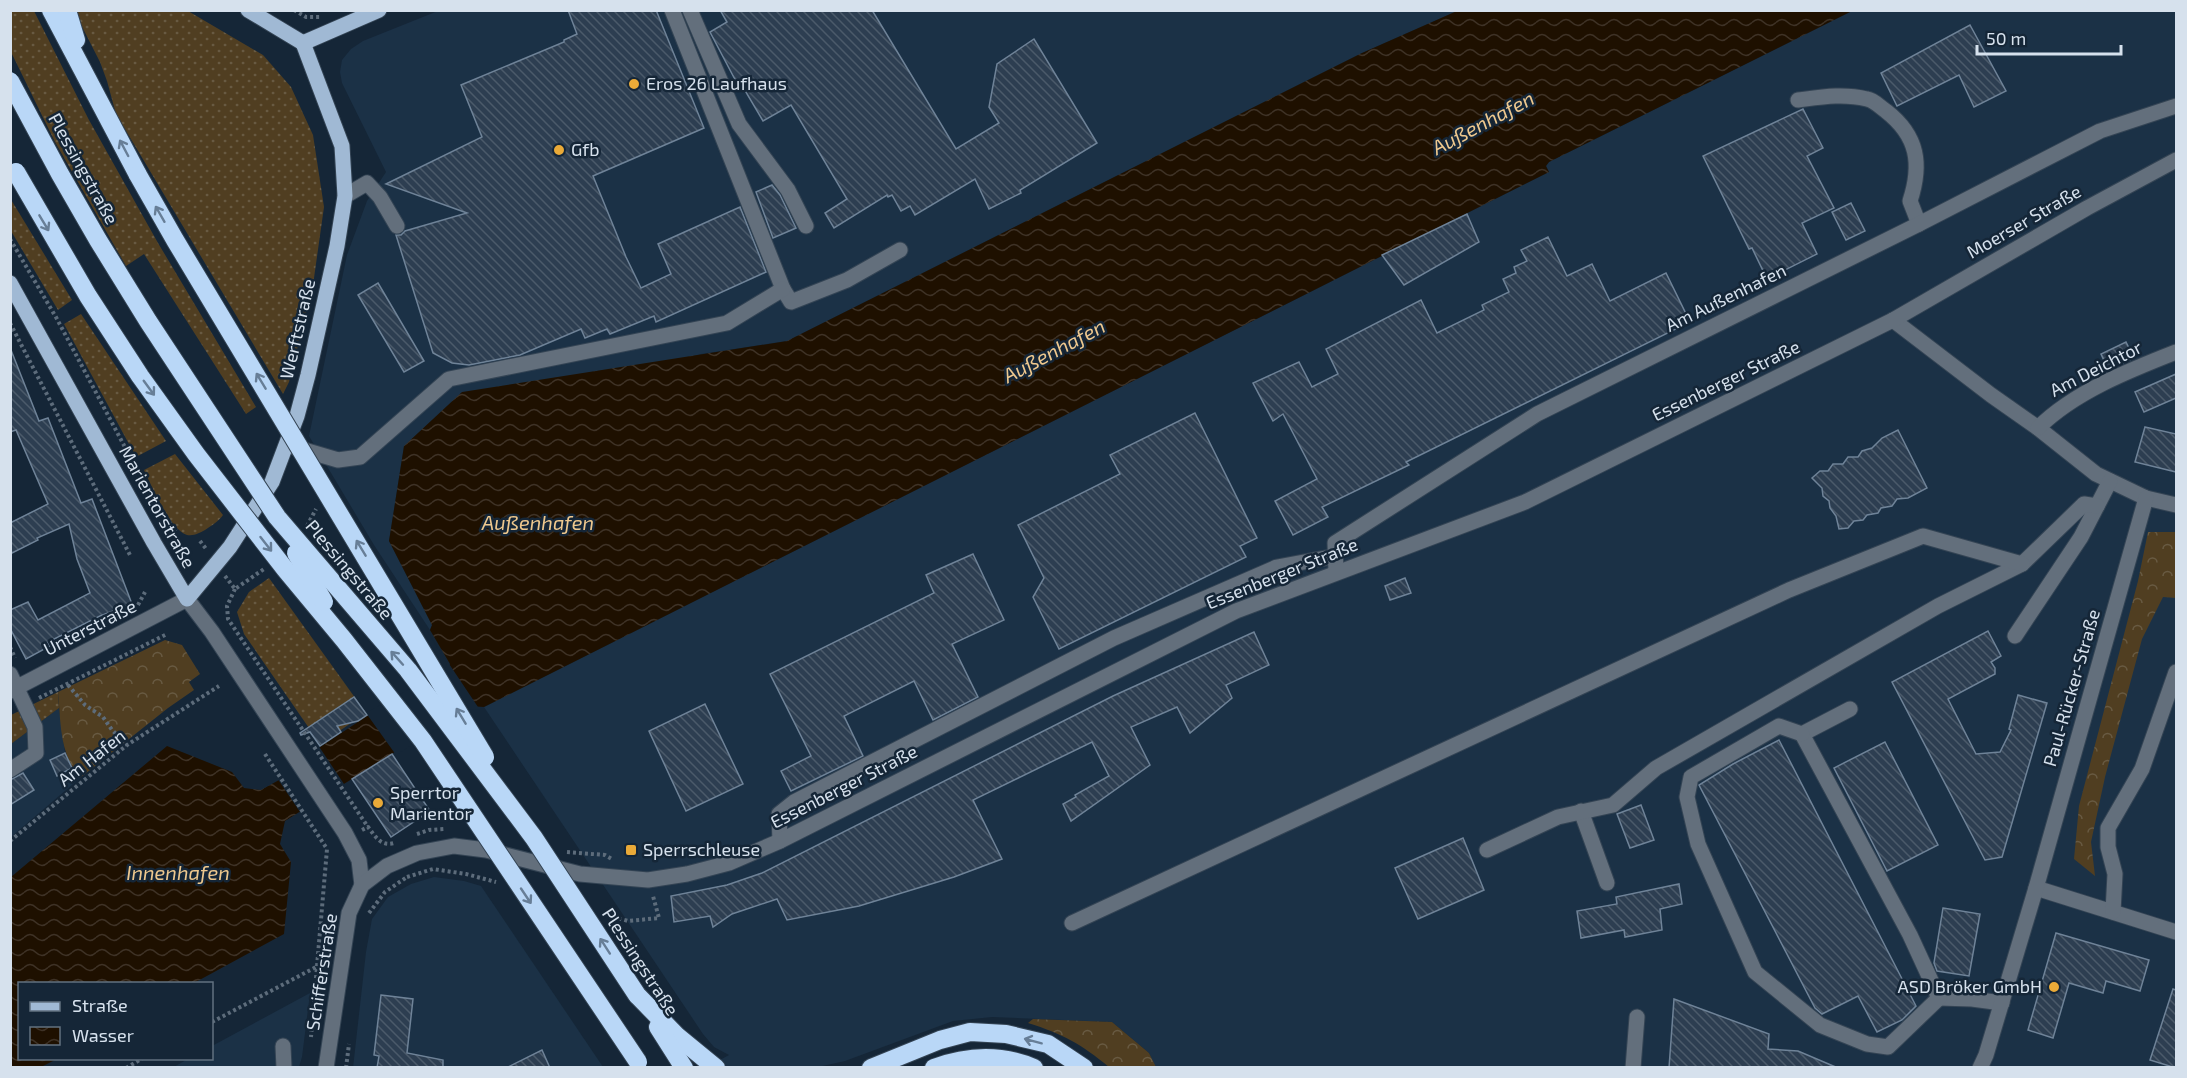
<svg xmlns="http://www.w3.org/2000/svg" width="2187" height="1078" font-family="'Exo 2',sans-serif">
<style>
.built{fill:#1b3146}
.grass{fill:url(#grass-dots)}
.forest{fill:url(#forest-crowns)}
.water{fill:url(#water-waves)}
.pier{fill:#152637}
.building{fill:url(#building-back-hatch);stroke:#6f8398;stroke-width:1.5}
.lines{fill:none;stroke-linecap:round;stroke-linejoin:round}
.minor-casing{stroke:#344454;stroke-width:17}
.major-casing{stroke:#344454;stroke-width:17}
.highway-casing{stroke:#344454;stroke-width:20}
.path{stroke:#5d6c7b;stroke-width:4;stroke-dasharray:3 3;stroke-linecap:butt}
.minor{stroke:#636f7c;stroke-width:15}
.major{stroke:#a0b9d4;stroke-width:15}
.highway{stroke:#b9d7f7;stroke-width:18}
.highway-bridge-casing{stroke:#344454;stroke-width:20;stroke-linecap:butt}
.highway-bridge{stroke:#b9d7f7;stroke-width:18}
.oneway{stroke:#677e97}
.poi-dot{fill:#eaaa38;stroke:#152637;stroke-width:2}
.labels{text-anchor:middle;stroke-width:5;stroke-linejoin:round;paint-order:stroke}
.poi-label{font-size:18px;fill:#d6e1ed;stroke:#152637;text-anchor:start}
.street-label{font-size:18px;fill:#d6e1ed;stroke:#152637}
.water-label{font-size:20px;font-style:italic;fill:#eec88e;stroke:#152637}
</style>
<defs>
<pattern id="grass-dots" width="8" height="8" patternUnits="userSpaceOnUse" patternTransform="scale(1.5)"><rect width="8" height="8" fill="#503e21"/><path d="M2 2h.1M6 6h.1" fill="none" stroke="#685a42" stroke-width="1.8" stroke-linecap="round"/></pattern>
<pattern id="forest-crowns" width="20" height="18" patternUnits="userSpaceOnUse" patternTransform="scale(1.5)"><rect width="20" height="18" fill="#503e21"/><path d="M2 6a3 3 0 1 1 6 0M12 15a3 3 0 1 1 6 0" fill="none" stroke="#685a42"/></pattern>
<pattern id="water-waves" width="16" height="10" patternUnits="userSpaceOnUse" patternTransform="scale(1.5)"><rect width="16" height="10" fill="#1e1000"/><path d="M0 5q4-4 8 0t8 0" fill="none" stroke="#3e3226"/></pattern>
<pattern id="building-back-hatch" width="6" height="6" patternUnits="userSpaceOnUse" patternTransform="scale(1.5)"><rect width="6" height="6" fill="#2d3e51"/><path d="M-1 5l2 2M0 0l6 6M5-1l2 2" fill="none" stroke="#4b5a6a"/></pattern>
</defs>
<rect width="100%" height="100%" fill="#152637"/>
<g class="built">
<path d="M438 11H1457L1362 53 787 341 701 354 404 446 389 541 432 625 430 630 374 545 309 436 347 255 367 201 386 172 342 83 340 72 342 60 351 49 363 41Z"/>
<path d="M1852 11H2176V1067L1156 1068 1149 1053 1112 1022 992 1017 953 1021 845 1061 818 1067H707L729 1055 714 1047 703 1034 484 707 1549 172 1546 166 1549 162Z"/>
<path d="M59 708 65 753 72 768 80 778 11 837V744Z"/>
<path d="M434 877 464 881 481 886 603 1067 353 1068 366 952 372 919 388 897 411 884Z"/>
<path d="M310 993 302 1057 299 1067 172 1068 188 1059 212 1058V1046Z"/>
</g>
<g class="grass">
<path d="M11 10 34 11 89 120 158 243 256 407 246 414 144 254 126 266 55 142 11 52Z"/>
<path d="M74 11H188L263 55 291 87 313 135 324 207 313 285 289 382 283 394 116 114 107 81 100 62Z"/>
<path d="M10 198 72 300 58 310 11 231Z"/>
<path d="M81 314 166 441 136 457 64 324Z"/>
<path d="M175 454 223 515C218 522 212 525 205 530 199 533 195 536 187 535 171 531 151 485 144 470Z"/>
<path d="M269 578 366 713 320 744 244 634 237 612 249 592Z"/>
<path d="M58 692 59 708 11 744V715Z"/>
</g>
<g class="forest">
<path d="M2148 532H2176V598L2163 597 2142 639 2105 777 2091 842 2095 876 2074 859 2079 806 2138 581Z"/>
<path d="M165 640 182 645 200 674 189 682 194 690 168 708 80 778C59 752 61 724 58 692Z"/>
<path d="M1033 1019 1112 1022 1149 1053 1156 1067H1109C1081 1044 1063 1034 1028 1023Z"/>
</g>
<path class="water" d="M1457 11H1852L1549 162 1546 166 1549 172 484 707 468 706 285 821 280 844 291 862 284 934 194 983 20 984V1058L57 1059 41 1067 11 1068V877L167 746 232 772 244 788 261 790 279 780 320 747 367 716 447 672 450 664 430 630 432 625 389 541 404 446 462 392 787 341 1362 53Z"/>
<g class="pier">
<path d="M427 631 480 710 469 709 396 755 366 713 444 670 447 664Z"/>
<path d="M318 745 346 787 302 815 277 778Z"/>
</g>
<g class="building">
<path d="M568 10H656L704 128 593 176 626 257 641 288 671 274 658 244 740 207 766 272 656 322 654 316 610 334 607 329 585 338 581 329 520 355 469 365 452 363 433 353 396 235H401L405 231 467 213 386 184 482 137 461 85 564 42V40L577 34Z"/>
<path d="M720 10H872L956 149 999 123 989 107 997 64 1034 39 1097 143 1020 190 1021 193 989 209 975 179 915 215 910 206 901 211 892 195 888 197 887 195 834 228 825 213 847 199 791 105 763 121 743 87 740 89 710 32 727 22Z"/>
<path d="M1970 25 2006 91 1974 107 1959 75 1897 106 1881 73Z"/>
<path d="M1803 109 1823 148 1807 156 1834 208 1802 223 1817 254 1767 279 1752 248 1749 249 1703 156Z"/>
<path d="M772 185 780 195 796 228 773 238 756 192Z"/>
<path d="M1851 203 1865 231 1846 240 1832 212Z"/>
<path d="M1467 214 1479 242 1404 285 1382 255Z"/>
<path d="M1548 237 1567 276 1592 264 1610 301 1666 273 1690 322 1406 462 1409 465 1322 507 1328 517 1293 535 1275 501 1317 479 1283 414 1273 421 1253 383 1299 362 1312 387 1338 374 1326 349 1421 300 1437 333 1484 310 1482 305 1509 292 1503 279 1516 273 1514 267 1527 261 1521 250Z"/>
<path d="M378 283 424 361 404 372 358 295Z"/>
<path d="M2126 342 2134 358 2108 369 2101 354Z"/>
<path d="M11 350 39 421 48 418 81 503 92 499 132 604 100 616 48 642 50 646 26 659 10 628V610L28 602 38 620 90 593 77 559 69 524 37 538 38 540 10 554V523L48 504 16 430 10 432Z"/>
<path d="M2176 374V398L2144 412 2135 392Z"/>
<path d="M1195 413 1257 538 1240 546 1246 557 1059 649 1033 597 1044 578 1018 525 1120 474 1110 455Z"/>
<path d="M2145 427 2176 434V472L2135 462Z"/>
<path d="M1898 430 1927 488 1908 498 1897 499 1892 506 1881 508 1878 513 1867 515 1863 520 1854 521 1848 528 1839 529 1836 516 1830 508 1829 501 1823 496 1822 488 1812 478 1820 471H1828L1833 464H1843L1848 457H1858L1862 451 1872 448 1882 438Z"/>
<path d="M973 554 1004 620 952 644 978 697 933 720 914 681 844 716 863 756 791 791 781 771 811 756 770 674 934 593 926 575Z"/>
<path d="M1405 578 1411 593 1390 600 1385 586Z"/>
<path d="M1988 631 2001 656 1991 662 1995 668V674L1948 699 1976 754 2000 752 2011 730 2009 729 2018 695 2047 703 2002 857 1985 860 1892 682Z"/>
<path d="M1254 632 1269 665 1226 685 1232 698 1190 733 1177 707 1131 727 1150 765 1071 821 1063 804 1076 797 1075 795 1109 776 1092 742 973 800 1002 859 954 877 859 906 787 920 777 899 732 914 713 927 710 916 674 922 671 896 727 885 762 873 1113 696Z"/>
<path d="M354 697 367 715 358 721 337 726 341 732 320 746 310 732 301 735 300 733Z"/>
<path d="M705 704 743 784 686 811 649 731Z"/>
<path d="M1779 740 1916 1006 1902 1020 1877 1032 1858 996 1822 1014 1815 1008 1699 785 1733 764Z"/>
<path d="M1885 742 1938 845 1887 871 1834 768Z"/>
<path d="M65 753 72 768 57 776 50 760Z"/>
<path d="M392 754 430 811 391 837 352 779Z"/>
<path d="M23 773 34 790 10 805V780Z"/>
<path d="M1641 805 1654 840 1630 848 1617 814Z"/>
<path d="M1463 838 1484 890 1418 919 1395 868Z"/>
<path d="M1679 884 1682 904 1660 909 1662 930 1625 937 1624 930 1581 938 1577 911 1617 904 1616 897Z"/>
<path d="M1943 908 1980 914 1969 976 1937 971 1934 963Z"/>
<path d="M2056 933 2149 960 2140 991 2106 981 2103 993 2069 983 2053 1038 2028 1030Z"/>
<path d="M2173 989 2176 990V1068L2150 1060Z"/>
<path d="M381 995 413 999 407 1053 443 1060V1068H377L379 1056 374 1055Z"/>
<path d="M1674 999 1769 1034 1768 1049 1798 1051 1838 1068H1669Z"/>
<path d="M542 1050 550 1068H506Z"/>
</g>
<g class="lines">
<defs>
<g id="minor">
<path d="M672 10 783 289 791 302 847 280 900 250"/>
<path d="M690 10 739 124 788 190 806 226"/>
<path d="M1798 100C1821 97 1843 93 1867 99 1874 100 1880 107 1886 111 1918 136 1922 164 1910 201L1919 224"/>
<path d="M345 196 367 183 380 197 397 226"/>
<path d="M1893 320 1991 395 2038 428 2096 474 2146 498 2176 505"/>
<path d="M2038 428C2074 392 2130 370 2176 352"/>
<path d="M294 447 338 460 360 457 449 379 727 323 783 289"/>
<path d="M1336 572 1335 543 1537 414 1919 224 2100 131 2176 106"/>
<path d="M2015 636 2081 537 2110 481"/>
<path d="M10 674 35 727 36 753 10 770"/>
<path d="M10 691 187 599 212 632 345 833 359 860 362 885"/>
<path d="M1850 709 1802 734 1910 935 1939 998 1972 999 2002 1003"/>
<path d="M1802 734 1779 726 1691 777 1687 797 1698 844 1755 972 1820 1025 1867 1044 1888 1047 1939 998"/>
<path d="M1581 811 1607 883"/>
<path d="M780 841 779 814 794 802 1114 638 1277 567 1336 556"/>
<path d="M1487 850 1558 817 1613 805 1656 768 1938 606 2022 564 2084 504 2097 506"/>
<path d="M2036 888 2176 932"/>
<path d="M2113 912 2115 874 2108 847V828L2142 769 2176 672"/>
<path d="M1072 923 1789 590 1923 536 2022 564"/>
<path d="M283 1046 284 1068"/>
<path d="M326 1068 349 913 362 885 387 866 417 853 454 846 486 850 580 874 648 880 687 874 729 863 780 841 1236 611 1525 502 1893 320 2087 208 2176 160"/>
<path d="M1633 1068 1637 1017"/>
<path d="M1980 1068 1986 1055 2036 888 2146 498"/>
</g>
<g id="major">
<path d="M248 10 303 43"/>
<path d="M303 43 379 10"/>
<path d="M10 283 154 543 187 599 230 547 272 482 297 416 308 375 337 246 345 196 342 146 303 43"/>
</g>
<g id="highway">
<path d="M51 10 138 175"/>
<path d="M67 10 76 40"/>
<path d="M637 995 677 1036 716 1068"/>
<path d="M658 1027 684 1068"/>
<path d="M871 1068 940 1040 970 1032 1006 1034 1048 1044 1084 1068"/>
<path d="M934 1068C966 1056 1001 1054 1034 1068"/>
</g>
</defs>
<use href="#minor" class="minor-casing"/>
<use href="#major" class="major-casing"/>
<use href="#highway" class="highway-casing"/>
<g class="path">
<path d="M294 10 306 17H321"/>
<path d="M10 239 57 319 154 502 176 531"/>
<path d="M10 323 131 557"/>
<path d="M307 526 316 509"/>
<path d="M200 541 207 550"/>
<path d="M225 576 235 589 264 569"/>
<path d="M235 589 227 606 228 619 368 827"/>
<path d="M138 605 145 592"/>
<path d="M10 647 15 658"/>
<path d="M68 685 85 705 103 717 112 730 127 745"/>
<path d="M39 698 167 634"/>
<path d="M265 754 327 849 311 1037"/>
<path d="M362 830 368 827C375 836 381 847 394 843"/>
<path d="M417 834 429 830 445 829"/>
<path d="M10 841 127 745 219 686"/>
<path d="M567 852 605 855 612 859"/>
<path d="M407 877 433 869 466 874 496 882"/>
<path d="M369 913 385 892 407 877"/>
<path d="M607 915 628 921 659 918 653 896"/>
<path d="M212 1022 318 966"/>
<path d="M126 1068 143 1058"/>
<path d="M346 1068 349 1044"/>
</g>
<use href="#minor" class="minor"/>
<use href="#major" class="major"/>
<use href="#highway" class="highway"/>
<defs>
<g id="highway-bridge">
<path d="M10 81 60 174 98 240 148 321 277 517 408 670 534 838 637 995"/>
<path d="M16 172 88 296 140 376 196 454 285 569 344 640 423 741 638 1062"/>
<path d="M138 175 175 240 485 757"/>
<path d="M296 553 324 602"/>
</g>
</defs>
<use href="#highway-bridge" class="highway-bridge-casing"/>
<use href="#highway-bridge" class="highway-bridge"/>
</g>
<defs><path id="oneway-shaft" d="M-6 0H5M1.5-3L5.5 0L1.5 3" fill="none" stroke-width="1.6" stroke-linecap="round" stroke-linejoin="round" transform="scale(1.5)"/></defs>
<g class="oneway">
<use href="#oneway-shaft" transform="translate(124 148) rotate(-118)"/>
<use href="#oneway-shaft" transform="translate(160 214) rotate(-120)"/>
<use href="#oneway-shaft" transform="translate(44 223) rotate(59)"/>
<use href="#oneway-shaft" transform="translate(261 381) rotate(-121)"/>
<use href="#oneway-shaft" transform="translate(149 388) rotate(54)"/>
<use href="#oneway-shaft" transform="translate(266 544) rotate(52)"/>
<use href="#oneway-shaft" transform="translate(361 548) rotate(-121)"/>
<use href="#oneway-shaft" transform="translate(397 658) rotate(-132)"/>
<use href="#oneway-shaft" transform="translate(461 716) rotate(-121)"/>
<use href="#oneway-shaft" transform="translate(526 896) rotate(56)"/>
<use href="#oneway-shaft" transform="translate(605 946) rotate(-123)"/>
<use href="#oneway-shaft" transform="translate(1033 1041) rotate(-165)"/>
</g>
<g class="poi-dot">
<circle cx="634" cy="84" r="6"/>
<circle cx="559" cy="150" r="6"/>
<circle cx="378" cy="803" r="6"/>
<rect x="625" y="844" width="12" height="12" rx="3"/>
<circle cx="2054" cy="987" r="6"/>
</g>
<g class="labels">
<g class="poi-label">
<text x="646" y="90">Eros 26 Laufhaus</text>
<text x="571" y="156">Gfb</text>
<text x="390" y="799">Sperrtor<tspan x="390" dy="21">Marientor</tspan></text>
<text x="643" y="856">Sperrschleuse</text>
<text x="2042" y="993" text-anchor="end">ASD Bröker GmbH</text>
</g>
<g class="street-label">
<text transform="translate(83 169) rotate(61)" y="6">Plessingstraße</text>
<text transform="translate(2024 222) rotate(-30)" y="6">Moerser Straße</text>
<text transform="translate(1726 298) rotate(-26)" y="6">Am Außenhafen</text>
<text transform="translate(298 329) rotate(-77)" y="6">Werftstraße</text>
<text transform="translate(2096 369) rotate(-27)" y="6">Am Deichtor</text>
<text transform="translate(1726 381) rotate(-26)" y="6">Essenberger Straße</text>
<text transform="translate(157 507) rotate(61)" y="6">Marientorstraße</text>
<text transform="translate(349 570) rotate(50)" y="6">Plessingstraße</text>
<text transform="translate(1282 574) rotate(-22)" y="6">Essenberger Straße</text>
<text transform="translate(90 628) rotate(-27)" y="6">Unterstraße</text>
<text transform="translate(2072 688) rotate(-74)" y="6">Paul-Rücker-Straße</text>
<text transform="translate(92 758) rotate(-38)" y="6">Am Hafen</text>
<text transform="translate(844 787) rotate(-27)" y="6">Essenberger Straße</text>
<text transform="translate(640 962) rotate(57)" y="6">Plessingstraße</text>
<text transform="translate(322 972) rotate(-81)" y="6">Schifferstraße</text>
</g>
<g class="water-label">
<text transform="translate(1483 123) rotate(-28)" y="7">Außenhafen</text>
<text transform="translate(1054 351) rotate(-28)" y="7">Außenhafen</text>
<text x="538" y="530">Außenhafen</text>
<text x="178" y="880">Innenhafen</text>
</g>
</g>
<rect width="2187" height="1078" fill="none" stroke="#d6e1ed" stroke-width="24"/>
<rect x="18" y="982" width="195" height="78" fill="#152637" stroke="#627180" stroke-width="1.5"/>
<rect x="30" y="1002" width="30" height="9" fill="#a0b9d4" stroke="#627180" stroke-width="1.5"/>
<text x="72" y="1012" font-size="18" fill="#d6e1ed">Straße</text>
<rect x="30" y="1027" width="30" height="18" fill="url(#water-waves)" stroke="#627180" stroke-width="1.5"/>
<text x="72" y="1042" font-size="18" fill="#d6e1ed">Wasser</text>
<path d="M1977 45v9h144v-9" fill="none" stroke="#d6e1ed" stroke-width="3"/>
<text x="1986" y="45" font-size="18" fill="#d6e1ed" stroke="#152637" stroke-width="4.5" paint-order="stroke">50 m</text>
</svg>
